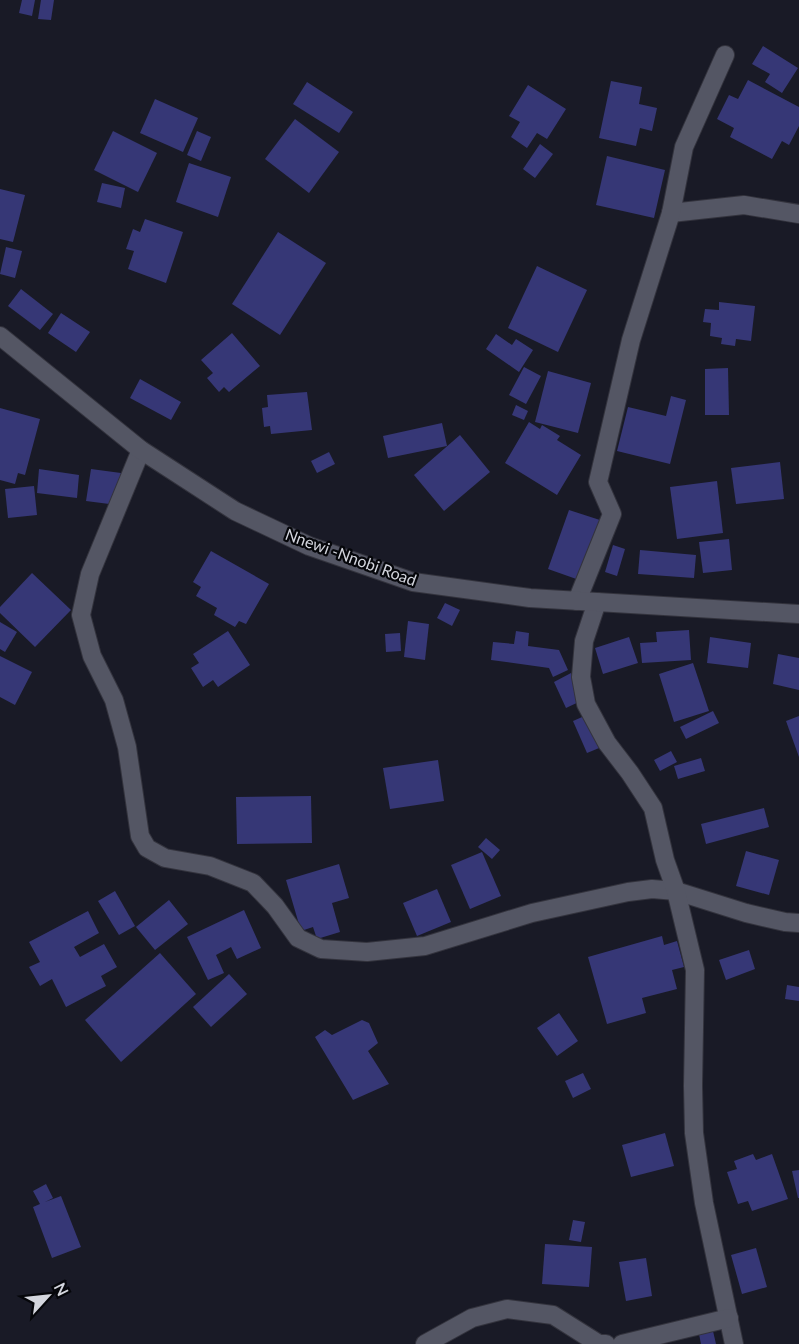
<svg xmlns="http://www.w3.org/2000/svg" width="799" height="1344" font-family="Lato,sans-serif">
<style>
.building{fill:#363776}
.lines{fill:none;stroke-linecap:round;stroke-linejoin:round}
.street-casing{stroke:#33333d;stroke-width:20}
.secondary-casing{stroke:#33333d;stroke-width:20}
.street{stroke:#545664;stroke-width:18}
.secondary{stroke:#545664;stroke-width:18}
.labels{text-anchor:middle;stroke-width:4.5;stroke-linejoin:round;paint-order:stroke}
.street-label{font-size:16px;fill:#d4d6de;stroke:#05060a}
</style>
<rect width="100%" height="100%" fill="#191a26"/>
<g class="building">
<path d="M22 0H35L32 16 19 13Z"/>
<path d="M41 0H54L51 20 38 19Z"/>
<path d="M763 46 798 68 782 93 765 82 770 74 752 64Z"/>
<path d="M748 80 799 107V126L789 145 782 141 772 159 730 137 734 128 717 119 729 95 738 99Z"/>
<path d="M611 81 642 87 639 104 657 108 652 131 640 128 636 146 599 138Z"/>
<path d="M307 82 353 112 339 133 293 104Z"/>
<path d="M528 85 566 109 547 139 537 133 527 148 511 137 520 122 509 116Z"/>
<path d="M155 99 198 118 183 152 140 133Z"/>
<path d="M295 119 339 152 309 193 265 159Z"/>
<path d="M113 131 157 153 138 192 94 170Z"/>
<path d="M197 131 211 137 201 161 187 155Z"/>
<path d="M540 144 553 154 535 178 523 169Z"/>
<path d="M607 156 665 170 654 218 596 205Z"/>
<path d="M189 163 231 177 218 217 176 202Z"/>
<path d="M102 183 125 188 121 208 97 202Z"/>
<path d="M0 189 25 195 13 242 0 239Z"/>
<path d="M145 219 183 232 166 283 128 269 134 251 126 249 133 229 140 232Z"/>
<path d="M278 232 326 263 280 335 232 304Z"/>
<path d="M6 247 22 251 15 278 0 274Z"/>
<path d="M537 266 587 290 558 352 508 328Z"/>
<path d="M21 289 53 314 40 330 8 306Z"/>
<path d="M719 302 755 306 751 341 736 339 735 346 721 344 722 338 710 336 711 323 703 322 705 309 719 310Z"/>
<path d="M61 313 90 332 76 352 48 333Z"/>
<path d="M232 333 260 366 229 392 224 387 219 392 207 378 213 373 201 360Z"/>
<path d="M496 334 512 345 516 339 533 350 519 372 486 349Z"/>
<path d="M524 367 541 376 526 404 509 395Z"/>
<path d="M728 368 729 415H705V369Z"/>
<path d="M548 371 591 383 578 433 535 422Z"/>
<path d="M140 379 181 402 171 420 130 398Z"/>
<path d="M307 392 312 430 271 434 270 426 264 427 262 408 268 407 267 395Z"/>
<path d="M671 396 686 400 670 464 617 451 628 407 666 416Z"/>
<path d="M516 405 528 411 524 420 512 415Z"/>
<path d="M0 408 40 419 25 475 18 473 15 484 0 480Z"/>
<path d="M529 422 540 429 542 425 560 436 557 440 581 455 557 495 505 463Z"/>
<path d="M442 423 447 446 388 458 383 436Z"/>
<path d="M460 435 490 472 444 511 414 475Z"/>
<path d="M329 452 335 464 317 473 311 461Z"/>
<path d="M780 462 784 499 736 504 731 468Z"/>
<path d="M39 469 79 475 77 498 37 493Z"/>
<path d="M91 469 121 473 117 505 86 501Z"/>
<path d="M717 481 723 533 677 539 670 487Z"/>
<path d="M34 486 37 515 8 518 5 489Z"/>
<path d="M569 510 603 521 582 581 548 569Z"/>
<path d="M729 539 732 570 703 573 699 542Z"/>
<path d="M613 545 625 549 617 576 605 572Z"/>
<path d="M640 550 696 555 694 578 638 574Z"/>
<path d="M211 551 269 584 246 624 239 621 235 627 214 615 217 608 196 596 201 587 193 582Z"/>
<path d="M32 573 71 610 35 647 0 613V607Z"/>
<path d="M445 603 460 610 452 626 437 618Z"/>
<path d="M408 621 429 624 425 660 404 657Z"/>
<path d="M0 622 17 632 5 652 0 649Z"/>
<path d="M689 630 691 660 642 663 640 643 657 642 656 632Z"/>
<path d="M228 631 250 665 218 687 213 680 203 687 191 668 199 663 193 654Z"/>
<path d="M516 631 529 633 528 646 559 650 568 670 553 677 549 668 491 660 493 642 514 644Z"/>
<path d="M400 633 401 651 386 652 385 634Z"/>
<path d="M629 637 638 663 603 674 595 648Z"/>
<path d="M710 637 751 643 748 668 707 663Z"/>
<path d="M778 654 799 658V690L773 684Z"/>
<path d="M0 656 32 672 15 705 0 697Z"/>
<path d="M693 663 709 711 674 722 659 674Z"/>
<path d="M571 673 583 700 566 708 554 682Z"/>
<path d="M713 711 719 723 686 739 680 727Z"/>
<path d="M589 714 604 746 587 753 573 721Z"/>
<path d="M799 716V757L786 721Z"/>
<path d="M671 751 677 762 660 771 654 760Z"/>
<path d="M701 758 705 771 678 779 674 766Z"/>
<path d="M438 760 444 801 390 809 383 768Z"/>
<path d="M311 796 312 843 237 844 236 797Z"/>
<path d="M764 808 769 827 706 844 701 824Z"/>
<path d="M486 838 500 850 492 859 478 847Z"/>
<path d="M746 851 779 860 769 895 736 886Z"/>
<path d="M482 852 501 896 470 909 451 865Z"/>
<path d="M339 864 349 898 332 903 340 932 317 939 313 927 301 931 286 880Z"/>
<path d="M437 889 451 922 417 936 403 903Z"/>
<path d="M115 891 135 926 119 935 98 901Z"/>
<path d="M169 900 188 924 155 950 136 927Z"/>
<path d="M244 910 261 948 237 959 231 947 216 955 224 973 208 980 187 937Z"/>
<path d="M88 911 99 933 74 947 80 957 104 944 117 967 101 976 106 986 66 1007 52 979 40 986 29 967 40 962 29 942Z"/>
<path d="M662 936 664 945 677 941 684 967 672 970 677 989 642 998 646 1013 607 1024 588 957Z"/>
<path d="M749 950 755 969 726 980 719 960Z"/>
<path d="M160 953 196 994 121 1062 85 1020Z"/>
<path d="M229 974 247 994 211 1027 193 1007Z"/>
<path d="M787 985 799 987V1001L785 999Z"/>
<path d="M559 1013 578 1041 557 1056 537 1028Z"/>
<path d="M362 1020 369 1023 378 1043 368 1051 389 1084 353 1100 315 1037 325 1030 332 1035Z"/>
<path d="M583 1073 591 1089 573 1098 565 1081Z"/>
<path d="M665 1133 674 1166 631 1177 622 1145Z"/>
<path d="M753 1154 756 1160 772 1154 788 1199 752 1211 748 1201 738 1204 727 1172 737 1169 734 1161Z"/>
<path d="M799 1170V1198H798L792 1171Z"/>
<path d="M46 1184 53 1198 45 1202 61 1196 81 1247 52 1258 33 1207 40 1204 33 1191Z"/>
<path d="M573 1220 585 1222 581 1242 569 1240Z"/>
<path d="M545 1244 592 1247 589 1287 542 1284Z"/>
<path d="M756 1248 767 1287 742 1294 731 1255Z"/>
<path d="M646 1258 652 1296 626 1301 619 1262Z"/>
<path d="M713 1331 716 1344H701L699 1334Z"/>
</g>
<g class="lines">
<defs>
<g id="street">
<path d="M671 213 744 205 799 214"/>
<path d="M141 450 90 574 81 615 92 656 114 700 127 747 140 836 147 848 165 858 210 866 253 883 275 906 298 938 321 949 367 952 425 946 532 913 628 892 652 889 676 891 746 913 785 922 799 923"/>
<path d="M577 601 612 514 598 482 631 340 671 213 684 147 725 55"/>
<path d="M597 602 584 641 581 677 586 704 607 743 630 773 653 808 665 860 676 891 695 970 693 1086 694 1133 704 1203 734 1344"/>
<path d="M425 1344 472 1318 507 1309 553 1315 599 1344H606"/>
<path d="M622 1344 729 1318"/>
</g>
<path id="secondary" d="M0 336 141 450 235 511 309 546 413 582 530 598 799 614"/>
</defs>
<use href="#street" class="street-casing"/>
<use href="#secondary" class="secondary-casing"/>
<use href="#street" class="street"/>
<use href="#secondary" class="secondary"/>
</g>
<g class="labels">
<g class="street-label">
<text transform="translate(351 557) rotate(20)" y="6">Nnewi -Nnobi Road</text>
</g>
</g>
<g transform="translate(48 1296) rotate(63)" stroke="#05060a" stroke-width="4.5" paint-order="stroke">
<path d="M0-4.5L10 22L0 15L-10 22Z" fill="#d4d6de"/>
<text y="-9" font-size="16" font-weight="bold" text-anchor="middle" fill="#d4d6de">N</text>
</g>
</svg>
